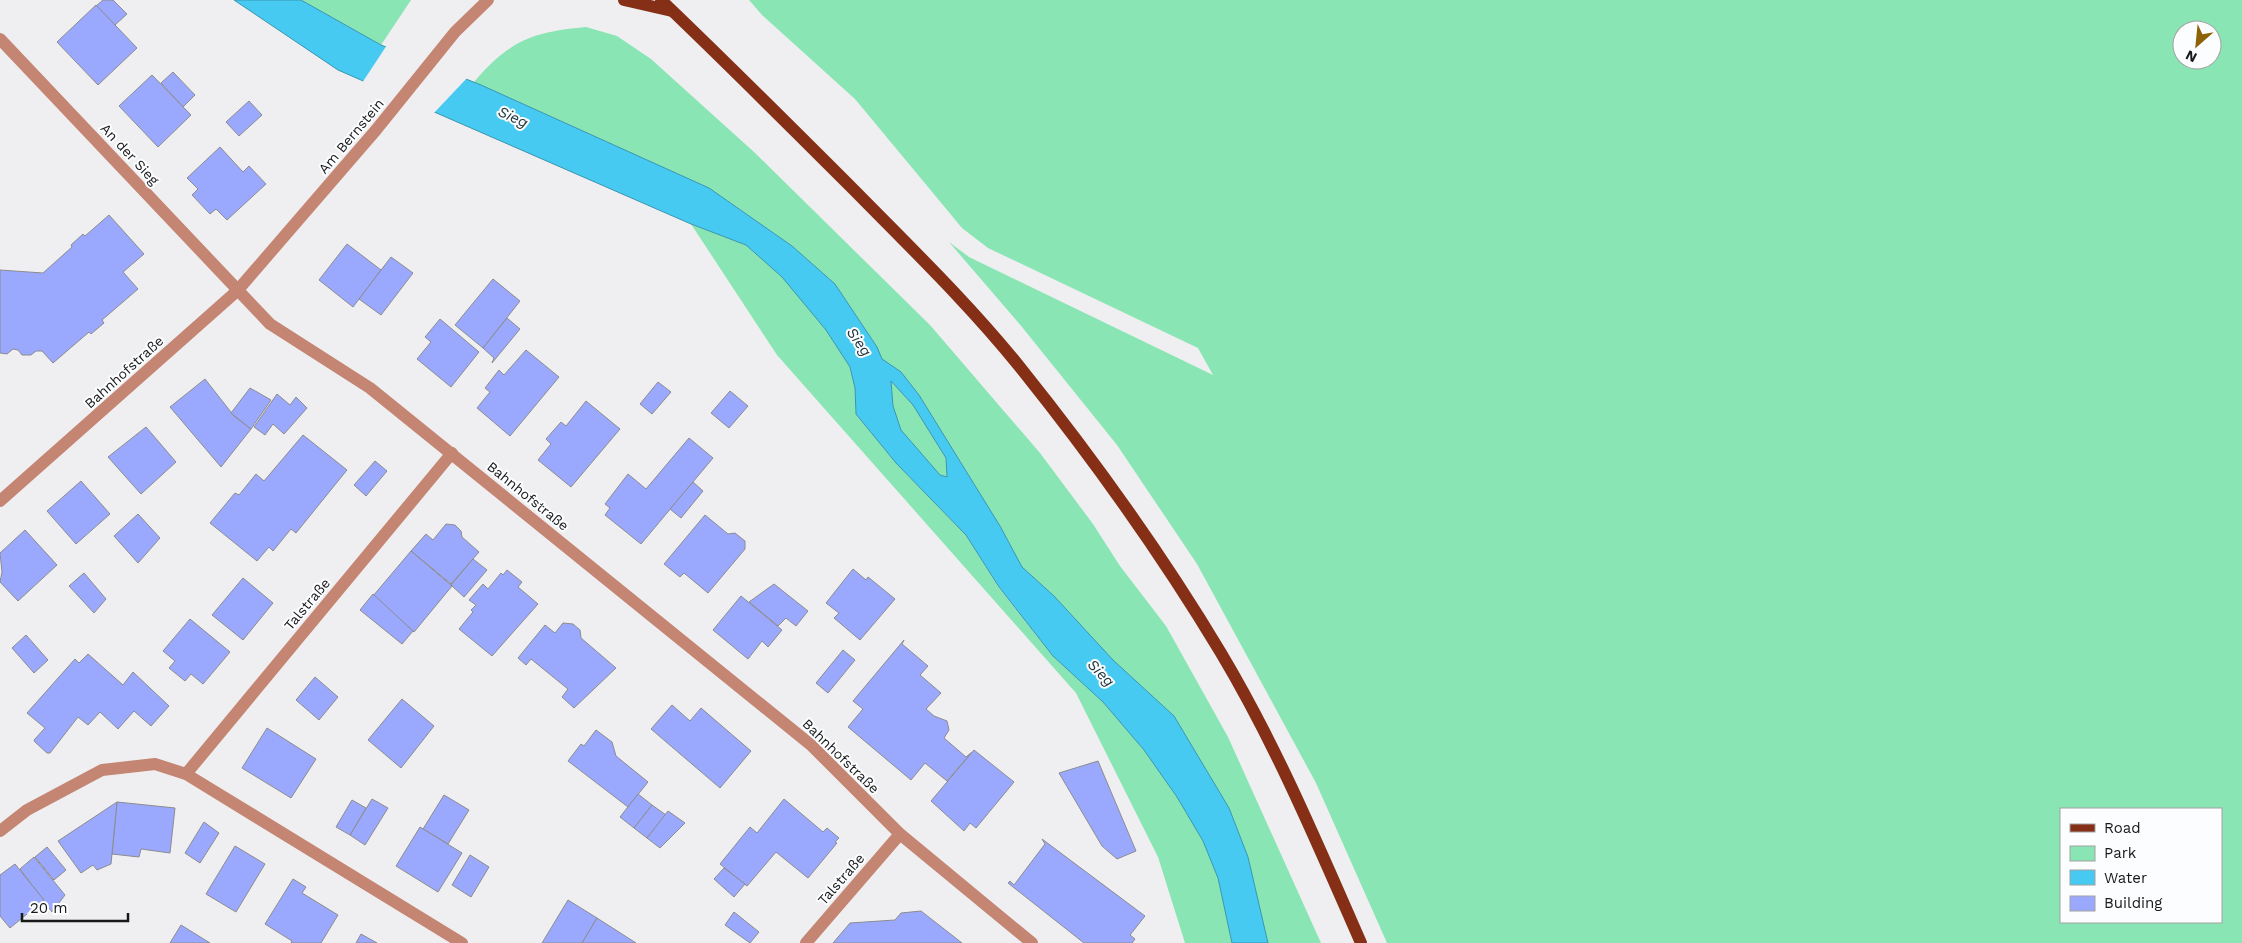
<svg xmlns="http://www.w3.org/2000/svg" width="2242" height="943" font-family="'Work Sans',sans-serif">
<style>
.green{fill:#8ae5b4;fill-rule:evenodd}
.water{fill:#47caf1;stroke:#3995b0;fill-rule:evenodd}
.pier{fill:#efeff1}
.building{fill:#9aa9fe;stroke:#8c8c8e}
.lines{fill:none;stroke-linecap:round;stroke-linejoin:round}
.minor{stroke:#c48573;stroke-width:12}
.major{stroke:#862f17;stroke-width:12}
.labels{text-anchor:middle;stroke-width:4;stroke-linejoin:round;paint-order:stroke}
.street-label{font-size:14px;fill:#181819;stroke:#fcfdfe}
.water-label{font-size:15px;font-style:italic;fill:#21373f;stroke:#fcfdfe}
</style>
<rect width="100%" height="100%" fill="#efeff1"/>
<g class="green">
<path d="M301 0H411L381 45Z"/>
<path d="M749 0H2242V943H1387L1316 783 1197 564 1117 445 1022 327 949 242 969 257 1213 375 1198 348 988 248 962 228 855 99 762 15ZM2182 30H2212V60H2182ZM2061 809H2221V922H2061Z"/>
<path d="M586 27 617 36 651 59 754 152 930 325 1040 453 1093 524 1120 566 1166 626 1228 737 1321 943H1268L1248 857 1229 808 1174 716 1113 660 1054 596 1022 567 1000 526 919 395 901 372 881 359 877 347 835 284 792 246 709 188 474 82C510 40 533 32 586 27Z"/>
<path d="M691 224 746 245 783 277 826 330 850 367 855 388 856 414 896 463 966 535 999 588 1053 656 1103 702 1144 750 1177 797 1203 841 1218 878 1232 943H1185L1158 857 1076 693 777 355Z"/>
<path d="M891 381 913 405 946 458 947 477 940 475 901 430 893 406Z"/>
</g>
<path class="water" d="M234 0H301L381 45 481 85 709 188 792 246 835 284 877 347 882 359 901 372 919 395 1000 526 1022 567 1054 596 1113 660 1174 716 1229 808 1248 857 1268 943H1232L1218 878 1203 841 1177 797 1144 750 1103 702 1053 656 999 587 966 535 896 463 856 414 855 388 850 367 826 330 782 277 746 245 691 224 338 70ZM891 381 913 405 946 458 947 477 940 475 901 430 893 406Z"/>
<path class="pier" d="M387 45 468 77 433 114 362 83Z"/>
<g class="building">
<path d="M103 0H113L127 14 115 25 96 6Z"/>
<path d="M96 5 137 48 98 85 57 42Z"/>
<path d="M173 72 195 95 183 107 161 83Z"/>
<path d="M152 75 191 115 158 147 119 106Z"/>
<path d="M249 101 262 115 239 136 226 122Z"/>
<path d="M220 147 243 172 249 166 266 184 227 220 216 209 210 214 192 195 198 189 187 178Z"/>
<path d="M109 215 144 254 123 272 138 289 102 320 104 323 91 334 89 332 53 363 42 351H36L31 355H22L18 350 13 349 7 354 0 353V270L43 273 72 247 71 245 83 234 85 236Z"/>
<path d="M347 244 381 270 353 307 319 280Z"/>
<path d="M391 257 413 273 381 315 359 299Z"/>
<path d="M493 279 520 301 483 348 455 325Z"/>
<path d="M507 318 520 329 492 363 494 358 483 348Z"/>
<path d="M440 319 479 352 451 387 417 359 431 342 425 337Z"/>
<path d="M526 350 559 377 510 436 477 408 490 392 485 388 499 370 504 375Z"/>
<path d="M205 379 234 416 251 429 221 467 170 407Z"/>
<path d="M658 382 671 392 652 414 640 404Z"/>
<path d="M250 388 271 400 251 429 231 413Z"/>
<path d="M730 391 748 406 729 428 711 413Z"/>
<path d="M277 394 290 405 296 397 307 408 284 434 273 424 265 435 254 427Z"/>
<path d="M586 401 620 429 571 487 538 460 551 444 546 439 561 422 566 426Z"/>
<path d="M146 427 176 462 141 494 108 457Z"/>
<path d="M303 435 347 470 296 533 291 529 273 551 269 547 257 561 210 523 235 493 239 495 256 474 264 481Z"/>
<path d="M689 438 713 458 641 544 605 515 610 508 605 504 628 474 646 489Z"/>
<path d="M375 461 387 471 366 496 354 485Z"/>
<path d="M81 481 110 514 76 544 47 511Z"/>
<path d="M693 482 703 491 681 518 670 509Z"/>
<path d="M138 514 160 538 138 563 114 536Z"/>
<path d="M705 515 728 534 735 533 745 541V549L708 593 684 573 680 577 664 564Z"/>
<path d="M446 524 455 525 461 531 462 537 479 552 451 584 411 551 426 534 433 540Z"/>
<path d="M25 530 57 565 18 601 0 582 2 572 0 553Z"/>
<path d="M411 551 452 586 414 632 373 596Z"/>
<path d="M473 559 487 570 464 597 451 585Z"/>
<path d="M853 569 866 580 868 577 895 599 860 640 834 618 839 613 826 603Z"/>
<path d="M507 570 522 582 518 587 538 604 492 656 459 629 473 612 471 610 476 605 469 600 483 584 488 589 501 573 503 575Z"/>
<path d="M84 573 106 599 94 613 69 586Z"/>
<path d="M243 578 273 603 243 640 212 615Z"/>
<path d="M774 584 808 611 796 626 786 618 778 626 749 602Z"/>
<path d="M373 594 413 631 402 644 360 610Z"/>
<path d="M741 596 782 630 768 647 762 641 748 659 713 630Z"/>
<path d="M190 619 230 652 203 684 191 674 185 681 169 668 175 661 163 651Z"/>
<path d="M563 623 573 624 580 630 581 638 616 668 574 708 562 697 568 689 531 659 526 665 518 658 545 625 555 633Z"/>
<path d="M26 635 48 660 34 673 12 648Z"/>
<path d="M904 640 902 644 928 666 920 675 941 693 926 709 934 716 947 721 949 730 944 738 966 757 972 752 947 781 925 763 911 780 848 727 863 709 853 701Z"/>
<path d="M843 650 855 660 828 693 816 683Z"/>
<path d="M88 654 123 685 133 672 169 706 151 726 134 711 118 729 100 712 88 725 78 717 50 753H47L35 742 34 740 45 728 27 713 75 659 79 663Z"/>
<path d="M315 677 338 697 319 720 296 700Z"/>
<path d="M402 699 434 726 401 768 368 740Z"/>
<path d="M672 705 690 721 701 708 751 751 720 788 651 729Z"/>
<path d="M267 728 316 759 291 798 242 768Z"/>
<path d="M596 730 612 742 616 756 648 782 628 807 568 761 581 744 584 746Z"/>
<path d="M974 750 1014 782 976 828 970 823 964 831 931 801Z"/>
<path d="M1098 761 1136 851 1117 859 1102 846 1059 773Z"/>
<path d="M638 794 652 805 634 828 620 817Z"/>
<path d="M444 795 469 810 448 844 423 829Z"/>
<path d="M372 799 388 808 365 845 350 835Z"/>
<path d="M784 799 823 832 827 828 839 838 835 842 837 843 808 878 776 852 747 886 720 864 750 827 757 833Z"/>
<path d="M352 800 366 808 350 835 336 827Z"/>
<path d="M117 802 175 808 170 853 141 849 139 857 112 854Z"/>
<path d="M117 802 111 864 97 870 93 865 81 873 58 841Z"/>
<path d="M652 805 666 815 647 838 634 828Z"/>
<path d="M668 811 685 823 660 848 647 838Z"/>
<path d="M204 822 219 833 200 863 185 853Z"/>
<path d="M420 827 462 853 438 892 396 866Z"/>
<path d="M1042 839 1145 916 1130 935 1135 939 1132 943H1084L1008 883 1010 881 1014 885 1045 844Z"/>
<path d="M235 846 265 864 236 912 206 894Z"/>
<path d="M47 847 66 870 54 880 35 857Z"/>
<path d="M470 855 489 867 471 897 452 885Z"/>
<path d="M34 857 65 895 52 912 20 869Z"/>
<path d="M15 864 44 900 10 928 0 916V875Z"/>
<path d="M724 868 745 884 734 897 714 879Z"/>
<path d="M293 879 306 887 302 893 338 915 321 943H291L292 941 265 924Z"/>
<path d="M568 900 597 918 582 943H542Z"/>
<path d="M921 911 962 943H833L850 923 895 920 901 913Z"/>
<path d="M734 912 759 932 750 943 725 925Z"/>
<path d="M597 918 636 943H582Z"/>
<path d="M181 925 210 943H170Z"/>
<path d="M361 934 377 943H356Z"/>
</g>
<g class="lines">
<g class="minor">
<path d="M0 39 270 324 370 388 811 745 900 834 1032 943"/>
<path d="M0 501 237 291 376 130 455 32 488 0"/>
<path d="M186 774 452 453"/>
<path d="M0 831 27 810 102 770 155 764 186 774 462 943"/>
<path d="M806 943 900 834"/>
</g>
<g class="major">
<path d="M624 0 672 11"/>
<path d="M661 0C727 63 791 127 856 192 912 249 969 304 1019 366 1092 457 1161 553 1221 653 1276 745 1318 845 1361 943"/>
</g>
</g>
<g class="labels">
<g class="street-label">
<text transform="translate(351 136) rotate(-50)" y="5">Am Bernstein</text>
<text transform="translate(130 154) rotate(47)" y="5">An der Sieg</text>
<text transform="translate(124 372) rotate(-42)" y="5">Bahnhofstraße</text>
<text transform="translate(528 496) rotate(39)" y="5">Bahnhofstraße</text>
<text transform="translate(307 604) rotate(-50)" y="5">Talstraße</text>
<text transform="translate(841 756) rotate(44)" y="5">Bahnhofstraße</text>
<text transform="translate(841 879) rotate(-49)" y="5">Talstraße</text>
</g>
<g class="water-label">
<text transform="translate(513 117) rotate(25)" y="5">Sieg</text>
<text transform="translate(859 342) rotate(55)" y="5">Sieg</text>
<text transform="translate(1101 673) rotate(46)" y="5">Sieg</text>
</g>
</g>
<rect x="2060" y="808" width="162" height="115" fill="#fcfdfe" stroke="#a1a1a2"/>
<rect x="2070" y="824" width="25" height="8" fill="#862f17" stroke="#a1a1a2"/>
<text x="2104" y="833" font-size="15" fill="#181819">Road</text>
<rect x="2070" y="846" width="25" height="15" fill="#8ae5b4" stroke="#a1a1a2"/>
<text x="2104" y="858" font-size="15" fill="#181819">Park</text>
<rect x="2070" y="870" width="25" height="15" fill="#47caf1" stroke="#a1a1a2"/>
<text x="2104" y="883" font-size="15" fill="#181819">Water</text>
<rect x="2070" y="896" width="25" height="15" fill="#9aa9fe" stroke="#a1a1a2"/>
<text x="2104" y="908" font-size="15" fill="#181819">Building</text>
<g transform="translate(2197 45) rotate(207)"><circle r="24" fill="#fcfdfe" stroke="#a1a1a2"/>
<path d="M0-4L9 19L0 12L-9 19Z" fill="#8d6206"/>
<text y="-8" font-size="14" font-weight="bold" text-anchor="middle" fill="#181819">N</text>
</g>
<path d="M22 913v8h106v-8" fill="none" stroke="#181819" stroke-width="2.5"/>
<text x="30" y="913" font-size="15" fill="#181819" stroke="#fcfdfe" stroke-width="4" paint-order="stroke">20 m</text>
</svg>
